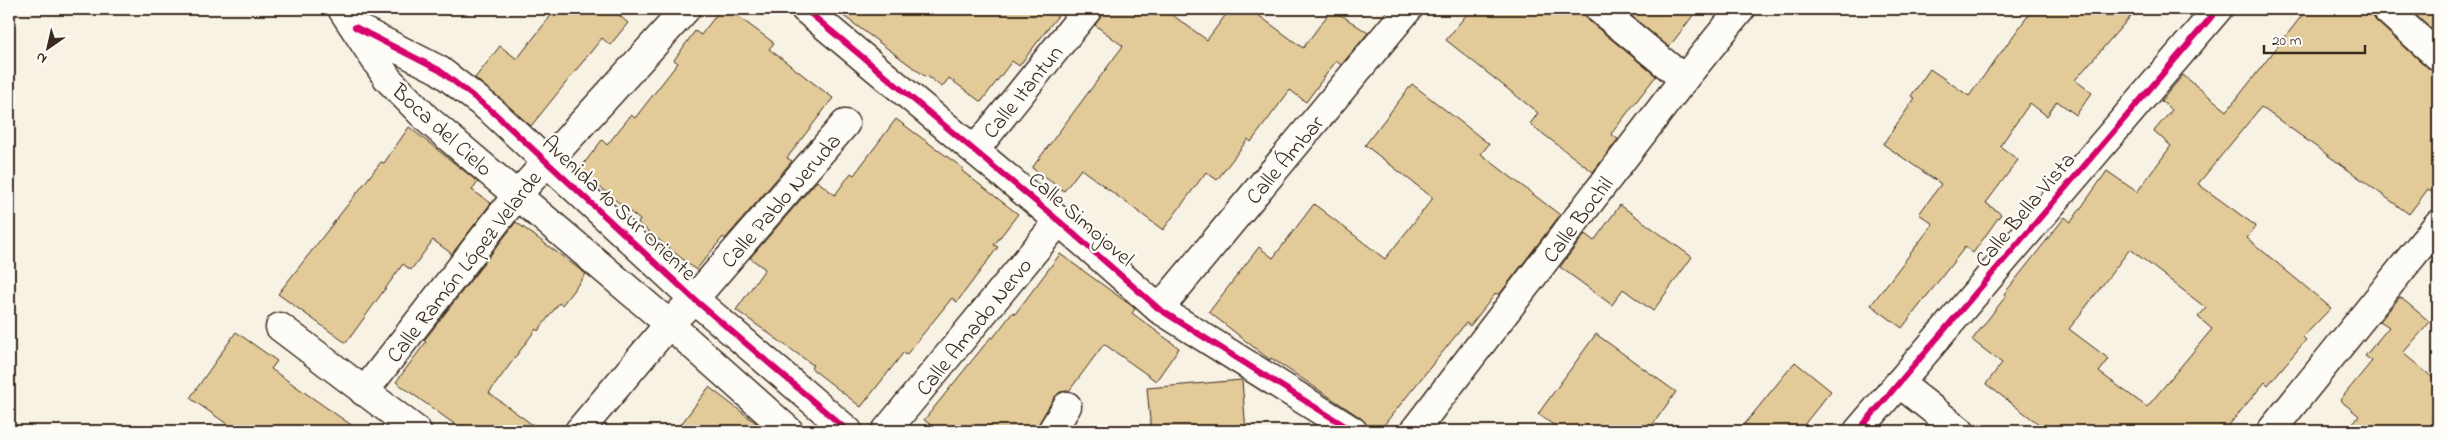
<svg xmlns="http://www.w3.org/2000/svg" width="2447" height="440" font-family="'Indie Flower',sans-serif">
<style>
.building{fill:#e2ca99;stroke:#3b2a1e;fill-rule:evenodd}
.lines{fill:none;stroke-linecap:round;stroke-linejoin:round}
.minor-casing{stroke:#3b2a1e;stroke-width:31}
.minor{stroke:#fdfcf7;stroke-width:28}
.cycleway-casing{stroke:#fdfcf7;stroke-width:9}
.cycleway{stroke:#d6006c;stroke-width:6}
.labels{text-anchor:middle;stroke-width:4.5;stroke-linejoin:round;paint-order:stroke}
.street-label{font-size:22px;fill:#3b2a1e;stroke:#fdfcf7}
</style>
<rect width="100%" height="100%" fill="#f8f2e4"/>
<filter id="ink" filterUnits="userSpaceOnUse"><feTurbulence type="fractalNoise" baseFrequency=".02" numOctaves="2"/><feDisplacementMap in="SourceGraphic" scale="10" xChannelSelector="R" yChannelSelector="G"/><feConvolveMatrix kernelMatrix="1 2 1 2 8 2 1 2 1" color-interpolation-filters="sRGB"/></filter>
<g filter="url(#ink)">
<g class="building">
<path d="M556 9H625L620 16 628 23 610 45 602 38 531 126 475 78 500 46 517 59Z"/>
<path d="M721 9H728L774 43 769 49 833 98 787 158 792 161 725 239 723 237 696 270 638 223 640 220 579 170 602 140 607 145 631 115 635 118 678 63 674 60 695 31 701 35Z"/>
<path d="M834 9H1063L1019 66 1012 61 981 102 949 78 942 87 927 76 926 77Z"/>
<path d="M1103 9H1164L1207 40 1230 9H1250L1303 48 1332 9 1368 33 1341 65 1336 61 1306 102 1290 90 1251 142 1248 139 1217 180 1206 172 1163 230 1081 169 1064 191 1032 168 1123 46 1095 25 1100 18Z"/>
<path d="M1471 9H1584L1589 21 1656 76 1611 134 1618 139 1593 172 1530 124 1538 113 1446 40Z"/>
<path d="M1623 9H1698L1669 47Z"/>
<path d="M2033 9H2137L2075 80 2092 93 2076 115 2057 101 2047 116 2030 103 2000 146 2018 160 1986 203 2001 214 1973 253 1965 247 1902 328 1871 305 1933 224 1919 214 1941 184 1883 144 1915 98 1911 96 1930 69 1969 96Z"/>
<path d="M2307 9H2371L2376 21 2428 68 2438 71V197L2428 189 2409 214 2261 107 2198 184 2256 226 2247 238 2331 308 2303 337 2306 340 2268 385 2265 382 2224 431H2048L1986 384 2002 363 1972 340 2006 296 2004 294 2065 217 2071 222 2107 171 2137 192 2171 146 2154 131 2172 110 2161 101 2183 75 2227 111ZM2130 249 2206 308 2198 317 2212 329 2147 407 2099 372 2109 359 2069 329Z"/>
<path d="M2409 9H2438V35Z"/>
<path d="M1412 84 1489 144 1481 154 1560 215 1499 295 1496 293 1470 326 1466 323 1379 431H1370L1361 418 1271 358 1270 360 1209 312 1259 247 1273 258 1314 204 1385 259 1433 198 1365 145Z"/>
<path d="M896 119 964 169 962 171 1018 214 994 245 998 247 957 302 952 298 906 355 904 352 861 407 811 368 813 365 736 310 765 269 750 258 817 181 835 195 851 173 854 175Z"/>
<path d="M409 127 478 182 472 190 491 203 452 254 433 240 411 270 403 264 346 343 278 294 381 162 384 163Z"/>
<path d="M1620 205 1692 257 1653 311 1623 289 1612 305 1560 267 1585 234 1594 241Z"/>
<path d="M516 222 586 274 562 305 559 303 538 331 536 329 489 393 541 431H464L396 382 426 342 424 341 426 338Z"/>
<path d="M1060 254 1132 306 1135 309 1132 313 1179 348 1156 381 1104 344 1069 391 1060 392 1054 398 1039 423 1036 431H939L924 420 991 337 993 338 1013 312 1015 314Z"/>
<path d="M2400 297 2430 322 2403 353 2438 382V431H2345L2359 416 2340 400 2372 361 2365 356 2389 327 2380 321Z"/>
<path d="M236 332 277 361 271 369 360 431H237L190 398Z"/>
<path d="M1596 334 1676 392 1648 431H1562L1538 414Z"/>
<path d="M1795 362 1831 391 1799 431H1739Z"/>
<path d="M1242 380 1246 431H1151L1147 388Z"/>
<path d="M709 387 760 426 766 431H676Z"/>
</g>
<g class="lines">
<defs>
<g id="minor">
<path d="M342 9 388 79 427 119 669 324 789 431"/>
<path d="M805 9 1059 221 1159 309 1353 431"/>
<path d="M1599 9 1684 79"/>
<path d="M2386 9 2438 56"/>
<path d="M355 27 439 70 492 111 694 299 848 431"/>
<path d="M975 150 1088 9"/>
<path d="M1159 309 1408 9"/>
<path d="M280 327 417 431"/>
<path d="M1899 383 1960 431"/>
<path d="M364 392 517 195 686 9"/>
<path d="M579 431 669 324 694 299 845 124"/>
<path d="M886 431 1059 221"/>
<path d="M1052 431 1067 406"/>
<path d="M1414 431 1684 79 1741 9"/>
<path d="M1858 431 2218 9"/>
<path d="M2271 431 2438 224"/>
</g>
</defs>
<use href="#minor" class="minor-casing"/>
<use href="#minor" class="minor"/>
<defs>
<g id="cycleway">
<path d="M805 9 1059 221 1159 309 1353 431"/>
<path d="M355 27 439 70 492 111 694 299 848 431"/>
<path d="M1858 431 2218 9"/>
</g>
</defs>
<use href="#cycleway" class="cycleway-casing"/>
<use href="#cycleway" class="cycleway"/>
</g>
</g>
<g class="labels">
<g class="street-label">
<text transform="translate(1022 91) rotate(-51)" y="8">Calle Itantun</text>
<text transform="translate(443 129) rotate(42)" y="8">Boca del Cielo</text>
<text transform="translate(1284 159) rotate(-50)" y="8">Calle Ámbar</text>
<text transform="translate(780 200) rotate(-49)" y="8">Calle Pablo Neruda</text>
<text transform="translate(620 207) rotate(43)" y="8">Avenida 10 Sur Oriente</text>
<text transform="translate(2024 209) rotate(-50)" y="8">Calle Bella Vista</text>
<text transform="translate(1082 218) rotate(41)" y="8">Calle Simojovel</text>
<text transform="translate(1577 219) rotate(-53)" y="8">Calle Bochil</text>
<text transform="translate(463 266) rotate(-52)" y="8">Calle Ramón López Velarde</text>
<text transform="translate(973 326) rotate(-51)" y="8">Calle Amado Nervo</text>
</g>
</g>
<rect width="2447" height="440" fill="none" stroke="#fdfcf7" stroke-width="30"/>
<rect x="15" y="15" width="2417" height="410" fill="none" stroke="#3b2a1e" stroke-width="2" filter="url(#ink)"/>
<g transform="translate(48 48) rotate(214)" stroke="#fdfcf7" stroke-width="4" paint-order="stroke">
<path d="M0-4L9 19L0 12L-9 19Z" fill="#3b2a1e"/>
<text y="-8" font-size="14" font-weight="bold" text-anchor="middle" fill="#3b2a1e">N</text>
</g>
<path d="M2264 45v8h101v-8" fill="none" stroke="#3b2a1e" stroke-width="2.5"/>
<text x="2272" y="45" font-size="15" fill="#3b2a1e" stroke="#fdfcf7" stroke-width="4" paint-order="stroke">20 m</text>
</svg>
